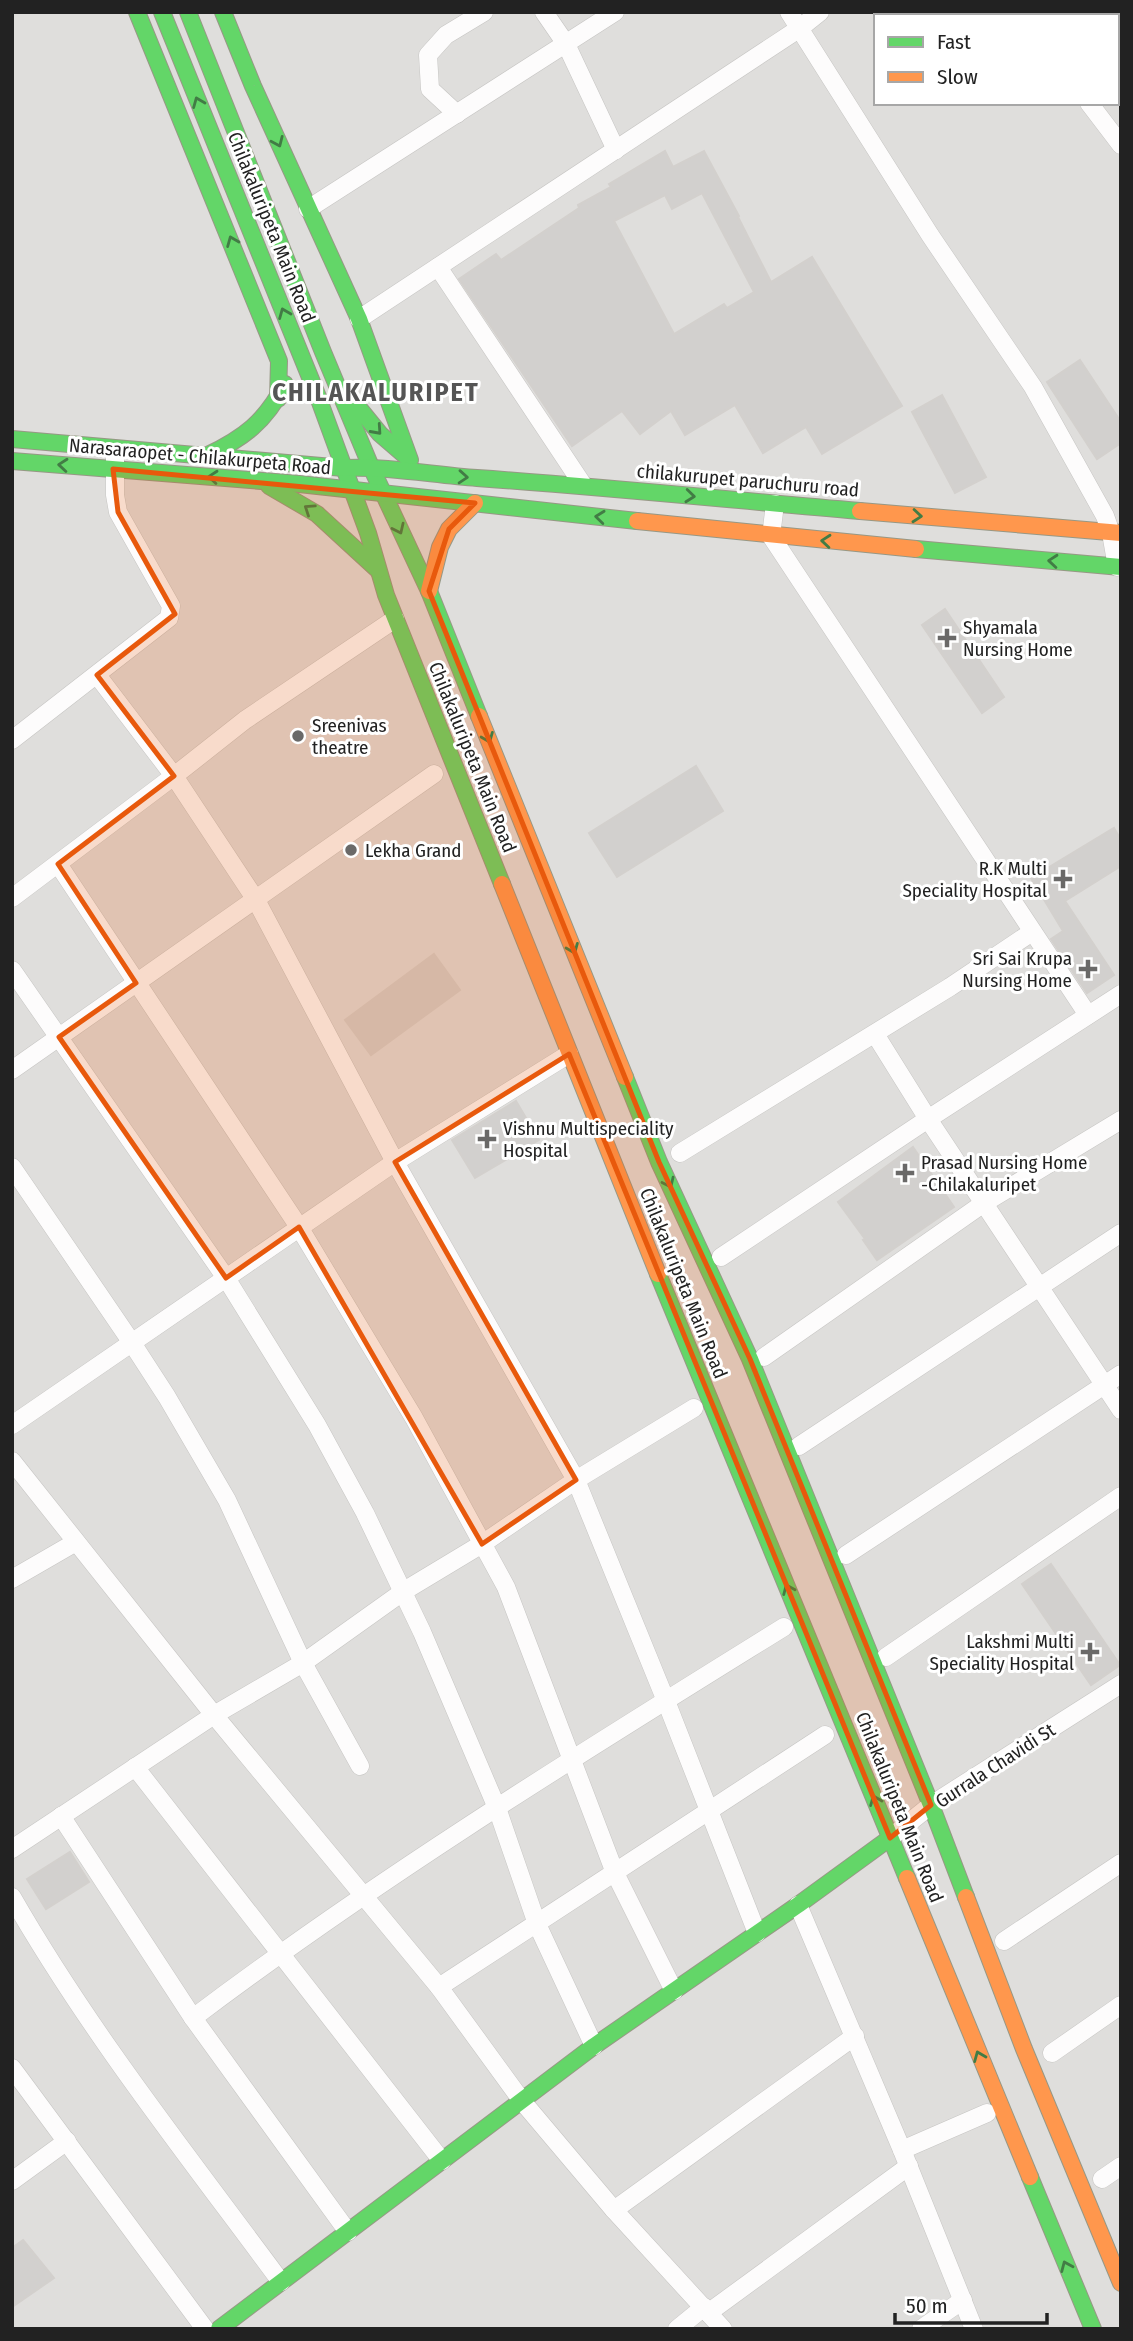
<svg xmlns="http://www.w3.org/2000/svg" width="1133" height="2341" font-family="'Fira Sans Condensed',sans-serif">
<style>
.residential{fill:#dfdedc;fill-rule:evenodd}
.building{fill:#d2d0ce;stroke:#d3d0cd;stroke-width:2;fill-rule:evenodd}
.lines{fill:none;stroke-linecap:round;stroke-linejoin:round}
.street-casing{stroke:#c6c5c3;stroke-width:19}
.fast-casing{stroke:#979885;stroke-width:18}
.slow-casing{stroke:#979885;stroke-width:18}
.street{stroke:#fdfcfc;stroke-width:18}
.fast{stroke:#63d668;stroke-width:16}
.slow{stroke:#ff974d;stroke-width:16}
.oneway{stroke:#427c45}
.marked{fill:#e8590c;fill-opacity:0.2;stroke:#e8590c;stroke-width:5;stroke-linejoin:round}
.poi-dot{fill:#6a6968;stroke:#fff;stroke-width:2.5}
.labels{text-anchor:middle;stroke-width:6;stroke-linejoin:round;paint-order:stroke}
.street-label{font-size:19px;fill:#222;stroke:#fff}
.poi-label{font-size:19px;fill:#222;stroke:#fff;text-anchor:start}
.district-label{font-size:26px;font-weight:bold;letter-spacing:2px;fill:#555;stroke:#fff}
</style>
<rect width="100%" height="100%" fill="#f0eeeb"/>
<path class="residential" d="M12 12H1121V2329H12ZM876 16H1117V103H876Z"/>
<g class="building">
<path d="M665 151 673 167 704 151 739 216 738 217 771 282 812 257 902 406 822 454 806 427 763 453 735 405 685 435 671 411 640 434 622 411 572 446 459 279 496 254 501 260 579 208 578 205 611 187 609 184ZM702 193 754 292 727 308 724 304 674 334 614 221 665 195 672 209Z"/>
<path d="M1080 360 1121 422V443L1097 459 1047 382Z"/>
<path d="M942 395 986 477 955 493 912 412Z"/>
<path d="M945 609 1004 697 982 713 922 625Z"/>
<path d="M696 766 723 811 617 877 589 833Z"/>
<path d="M1114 828 1121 840V866L1065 901 1114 975 1087 993 1051 939 1063 931 1031 878Z"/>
<path d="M434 954 460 990 371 1055 345 1020Z"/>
<path d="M516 1101 539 1140 475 1178 452 1140Z"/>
<path d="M913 1147 954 1207 877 1260 863 1240 865 1239 838 1202Z"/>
<path d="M1051 1564 1120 1665 1091 1685 1022 1584Z"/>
<path d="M70 1852 89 1882 46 1909 27 1879Z"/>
<path d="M23 2240 54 2278 12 2307V2248Z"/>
</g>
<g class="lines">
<defs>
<g id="street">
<path d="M544 12 566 44 616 150"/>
<path d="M789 12 930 235 1033 387 1105 516 1111 533 1117 567"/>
<path d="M1021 12 1024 16"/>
<path d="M1089 103 1121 145"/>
<path d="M457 114 430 89 428 55 446 35 484 12"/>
<path d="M308 209 615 12"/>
<path d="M438 267 583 485"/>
<path d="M359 319 800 28 820 12"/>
<path d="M775 504 771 536 1088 1015"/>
<path d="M97 675 174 776 256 900 395 1162 576 1480 666 1701 757 1933"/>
<path d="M12 740 169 618 171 606 118 512 115 495V457"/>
<path d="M58 864 299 1227 414 1418 506 1587 615 1873 674 1991"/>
<path d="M12 898 174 776 245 720 395 619"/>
<path d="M12 970 226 1278 317 1425 365 1513 422 1632 497 1808 537 1924 594 2046"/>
<path d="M875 1034 928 1119 1121 1410"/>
<path d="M12 1070 434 774"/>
<path d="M680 1153 950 987 1032 932"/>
<path d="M12 1167 132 1343 167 1397 227 1500 303 1663 360 1766"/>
<path d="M721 1257 928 1119 1121 994"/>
<path d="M764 1357 984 1203 1121 1120"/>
<path d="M12 1425 395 1162 569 1054"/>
<path d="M799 1446 1121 1233"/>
<path d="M12 1461 214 1715 439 1987 522 2101 614 2210 723 2329"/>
<path d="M846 1555 1121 1374"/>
<path d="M12 1579 76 1542"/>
<path d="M886 1657 1121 1496"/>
<path d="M135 1767 442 2161"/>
<path d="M61 1816 193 2018 348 2232"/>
<path d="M890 1838 931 1805 1121 1684"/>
<path d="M12 1849 214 1715 303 1663 404 1591 482 1544 576 1480 694 1408"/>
<path d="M12 1897C90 2033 188 2156 281 2282"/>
<path d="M798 1905 902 2150 974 2329"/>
<path d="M1004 1941 1121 1863"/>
<path d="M439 1987 825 1735"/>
<path d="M193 2018C381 1876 583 1752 784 1627"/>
<path d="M1052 2053 1121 2005"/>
<path d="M12 2068 205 2329"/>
<path d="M902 2150 987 2113"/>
<path d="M1102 2179 1121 2166"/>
<path d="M12 2181 67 2141"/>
<path d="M614 2210 855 2036"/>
<path d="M708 2313 909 2166"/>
<path d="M677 2329 704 2307"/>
<path d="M921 2329 963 2300"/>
</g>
<g id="fast">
<path d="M137 12 279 361 278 399"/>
<path d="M162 12 318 397 368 533 386 595 502 884"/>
<path d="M188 12 323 352 371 467 429 591 479 716"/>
<path d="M223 12 253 86 359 319 410 460"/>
<path d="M354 402 380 434 409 459"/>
<path d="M12 439 344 468C389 466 433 475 477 478 605 487 732 500 860 511"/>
<path d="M206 456C244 438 265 422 285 384"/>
<path d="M12 461 299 484 637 521"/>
<path d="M269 486 317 514 378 570"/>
<path d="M916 549 1121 567"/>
<path d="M625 1077 659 1162 750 1359 931 1805 966 1897"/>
<path d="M658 1274 907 1878"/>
<path d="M1030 2177 1093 2329"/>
<path d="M219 2329 594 2046 798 1905 890 1838"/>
</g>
<g id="slow">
<path d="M860 511 1121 533"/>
<path d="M637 521 916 549"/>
<path d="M429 591 440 547 449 529 475 503"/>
<path d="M479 716 625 1077"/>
<path d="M502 884 658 1274"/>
<path d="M907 1878 1030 2177"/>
<path d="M966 1897 1024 2049 1121 2283"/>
</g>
</defs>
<use href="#street" class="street-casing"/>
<use href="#fast" class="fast-casing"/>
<use href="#slow" class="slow-casing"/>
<use href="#street" class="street"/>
<use href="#fast" class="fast"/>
<use href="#slow" class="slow"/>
</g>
<defs><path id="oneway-chevron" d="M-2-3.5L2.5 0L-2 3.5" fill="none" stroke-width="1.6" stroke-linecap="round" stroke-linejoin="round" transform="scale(1.75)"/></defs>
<g class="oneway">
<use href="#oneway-chevron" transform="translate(198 102) rotate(-112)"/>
<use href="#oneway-chevron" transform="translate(278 142) rotate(66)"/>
<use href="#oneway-chevron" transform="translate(232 241) rotate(-112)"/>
<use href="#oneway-chevron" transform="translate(284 313) rotate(-112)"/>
<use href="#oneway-chevron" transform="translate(377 430) rotate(48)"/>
<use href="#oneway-chevron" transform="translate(63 465) rotate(-175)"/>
<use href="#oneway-chevron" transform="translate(213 477) rotate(-175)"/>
<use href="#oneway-chevron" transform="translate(463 477) rotate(4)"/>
<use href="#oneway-chevron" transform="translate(690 496) rotate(6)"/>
<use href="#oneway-chevron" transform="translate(309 509) rotate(-146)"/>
<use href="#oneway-chevron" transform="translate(917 516) rotate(5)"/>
<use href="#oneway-chevron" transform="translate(600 517) rotate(-174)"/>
<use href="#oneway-chevron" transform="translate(399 529) rotate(65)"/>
<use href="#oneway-chevron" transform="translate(826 541) rotate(-175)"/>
<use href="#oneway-chevron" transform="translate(1053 561) rotate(-175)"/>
<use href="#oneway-chevron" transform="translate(488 738) rotate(68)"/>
<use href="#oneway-chevron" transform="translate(573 949) rotate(68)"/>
<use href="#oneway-chevron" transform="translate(669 1183) rotate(65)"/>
<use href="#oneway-chevron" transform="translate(788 1589) rotate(-113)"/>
<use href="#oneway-chevron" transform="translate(875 1800) rotate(-112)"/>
<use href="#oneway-chevron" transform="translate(979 2056) rotate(-112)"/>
<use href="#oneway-chevron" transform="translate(1066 2266) rotate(-113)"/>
</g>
<path class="marked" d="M113 469 475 503 449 529 429 591 659 1162 750 1359 931 1805 890 1838 569 1054 395 1162 576 1480 482 1544 299 1227 226 1278 59 1037 136 983 58 864 174 776 97 675 175 614 118 512Z"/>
<g class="poi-dot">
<path d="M943.5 627.5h7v7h7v7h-7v7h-7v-7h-7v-7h7z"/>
<circle cx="298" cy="736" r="7"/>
<circle cx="351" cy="850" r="7"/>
<path d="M1059.5 868.5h7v7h7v7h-7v7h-7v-7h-7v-7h7z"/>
<path d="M1084.5 958.5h7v7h7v7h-7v7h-7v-7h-7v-7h7z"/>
<path d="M483.5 1128.5h7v7h7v7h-7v7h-7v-7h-7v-7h7z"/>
<path d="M901.5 1162.5h7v7h7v7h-7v7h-7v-7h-7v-7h7z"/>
<path d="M1086.5 1641.5h7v7h7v7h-7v7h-7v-7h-7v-7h7z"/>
</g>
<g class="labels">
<g class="street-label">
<text transform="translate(272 227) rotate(68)" y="7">Chilakaluripeta Main Road</text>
<text transform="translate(200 456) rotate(5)" y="7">Narasaraopet - Chilakurpeta Road</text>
<text transform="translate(748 480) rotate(5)" y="7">chilakurupet paruchuru road</text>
<text transform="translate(473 757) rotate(68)" y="7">Chilakaluripeta Main Road</text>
<text transform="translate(684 1283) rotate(68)" y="7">Chilakaluripeta Main Road</text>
<text transform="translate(995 1765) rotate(-33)" y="7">Gurrala Chavidi St</text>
<text transform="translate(900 1807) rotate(68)" y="7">Chilakaluripeta Main Road</text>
</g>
<g class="poi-label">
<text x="963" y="634">Shyamala<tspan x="963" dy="22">Nursing Home</tspan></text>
<text x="312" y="732">Sreenivas<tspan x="312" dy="22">theatre</tspan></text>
<text x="365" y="857">Lekha Grand</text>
<text x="1047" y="875" text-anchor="end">R.K Multi<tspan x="1047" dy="22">Speciality Hospital</tspan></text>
<text x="1072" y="965" text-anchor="end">Sri Sai Krupa<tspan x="1072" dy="22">Nursing Home</tspan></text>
<text x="503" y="1135">Vishnu Multispeciality<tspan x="503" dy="22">Hospital</tspan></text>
<text x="921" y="1169">Prasad Nursing Home<tspan x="921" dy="22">-Chilakaluripet</tspan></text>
<text x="1074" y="1648" text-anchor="end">Lakshmi Multi<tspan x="1074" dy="22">Speciality Hospital</tspan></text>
</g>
<g class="district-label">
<text x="376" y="401">CHILAKALURIPET</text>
</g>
</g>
<rect width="1133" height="2341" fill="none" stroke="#222222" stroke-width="28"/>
<rect x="874" y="14" width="245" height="91" fill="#ffffff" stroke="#a7a7a7" stroke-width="2"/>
<rect x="888" y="37" width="35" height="10" fill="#63d668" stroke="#a7a7a7" stroke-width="2"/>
<text x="937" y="49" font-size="21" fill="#222222">Fast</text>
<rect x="888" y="72" width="35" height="10" fill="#ff974d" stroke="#a7a7a7" stroke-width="2"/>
<text x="937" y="84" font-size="21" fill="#222222">Slow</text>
<path d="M895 2313v10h152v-10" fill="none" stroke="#222222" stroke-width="3.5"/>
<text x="906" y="2313" font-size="21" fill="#222222" stroke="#ffffff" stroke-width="5" paint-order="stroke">50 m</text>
</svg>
